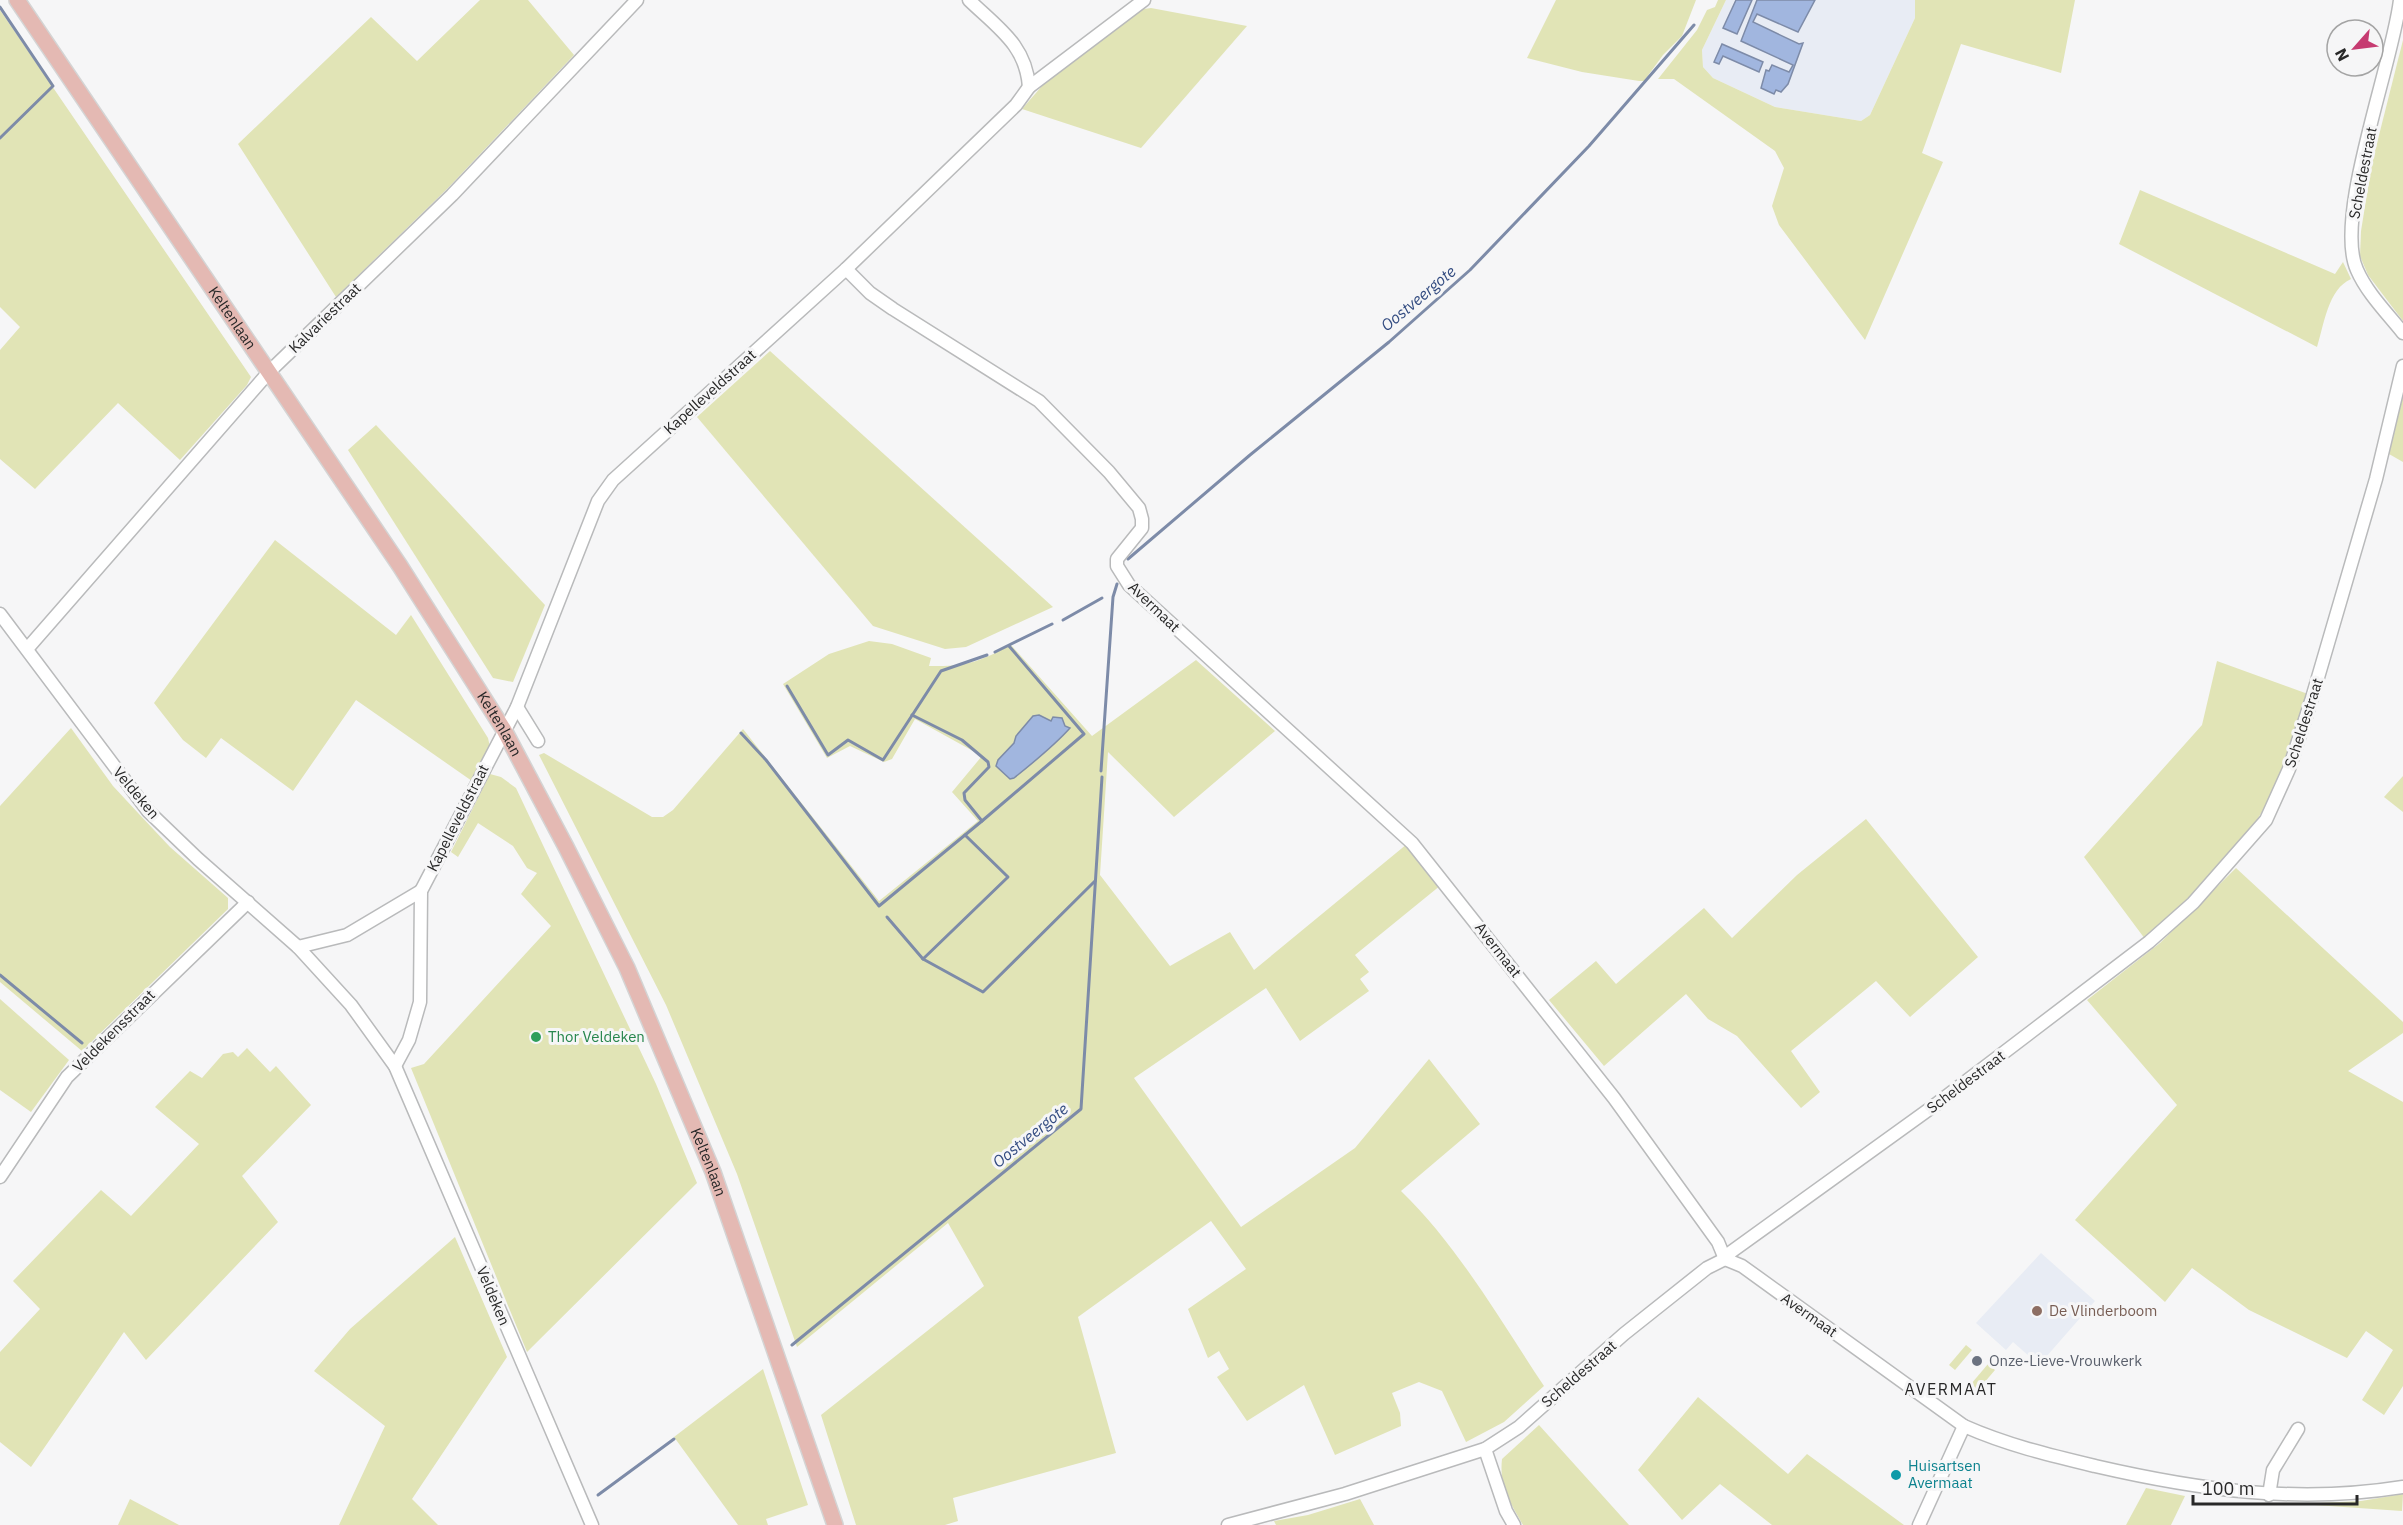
<svg xmlns="http://www.w3.org/2000/svg" width="2403" height="1525" font-family="'IBM Plex Sans',sans-serif">
<style>
.built{fill:#e8ecf4}
.green{fill:#e1e4b6}
.water{fill:#a1b6df;stroke:#7d8ba8;stroke-width:1.5}
.lines{fill:none;stroke-linecap:round;stroke-linejoin:round}
.stream{stroke:#7d8ba8;stroke-width:3}
.minor-casing{stroke:#b9babb;stroke-width:15}
.major-casing{stroke:#d4d4d4;stroke-width:18}
.minor{stroke:#fff;stroke-width:12}
.major{stroke:#e4b9b3;stroke-width:15}
.leisure-dot{fill:#2e9e5b;stroke:#f6f6f7;stroke-width:2}
.education-dot{fill:#8d6e63;stroke:#f6f6f7;stroke-width:2}
.worship-dot{fill:#6b7280;stroke:#f6f6f7;stroke-width:2}
.culture-dot{fill:#0f9aa8;stroke:#f6f6f7;stroke-width:2}
.labels{text-anchor:middle;stroke-width:6;stroke-linejoin:round;paint-order:stroke}
.street-label{font-size:15px;fill:#282828;stroke:#f6f6f7}
.leisure-label{font-size:15px;fill:#27864d;stroke:#f6f6f7;text-anchor:start}
.education-label{font-size:15px;fill:#785e54;stroke:#f6f6f7;text-anchor:start}
.worship-label{font-size:15px;fill:#5b616d;stroke:#f6f6f7;text-anchor:start}
.culture-label{font-size:15px;fill:#0d838f;stroke:#f6f6f7;text-anchor:start}
.water-label{font-size:16px;font-style:italic;fill:#324b80;stroke:#f6f6f7}
.neighbourhood-label{font-size:16px;letter-spacing:1.5px;fill:#282828;stroke:#f6f6f7}
</style>
<rect width="100%" height="100%" fill="#f6f6f7"/>
<g class="built">
<path d="M1726 0H1915L1917 5 1915 18 1870 115 1861 121 1775 107 1713 78 1703 67 1702 50Z"/>
<path d="M2041 1253 2095 1301 2039 1365 2013 1342 2006 1350 1976 1323Z"/>
</g>
<g class="green">
<path d="M480 0H528L574 55 448 188 336 297 238 144 371 17 417 61Z"/>
<path d="M1556 0H1696L1682 36 1663 55 1644 81H1639L1582 72 1527 58Z"/>
<path d="M1718 0H1726L1702 50 1703 67 1713 78 1775 107 1861 121 1870 115 1915 18V0H2075L2061 73 1961 44 1922 153 1943 162 1865 340 1779 225 1772 206 1784 168 1775 151 1674 79H1658L1697 30 1707 10 1715 7Z"/>
<path d="M1151 8 1247 26 1141 148 1022 109 1042 86 1122 21 1137 10Z"/>
<path d="M0 10 251 377 247 385 180 460 118 403 35 489 0 459V350L20 327 0 307Z"/>
<path d="M2403 40V321L2368 275 2360 256 2361 231 2372 163Z"/>
<path d="M2140 190 2335 274 2343 262 2351 279C2328 289 2324 325 2317 347L2119 244Z"/>
<path d="M770 351 1053 607 966 647 945 649 873 626 697 417Z"/>
<path d="M2403 396V462L2389 454Z"/>
<path d="M376 425 545 605 513 682 493 678 348 450Z"/>
<path d="M275 540 396 635 411 615 488 738 490 747 472 781 356 700 293 791 221 738 206 758 183 740 154 703Z"/>
<path d="M869 641 892 644 931 658 929 666C967 667 978 662 1011 645L1092 736 1196 660 1275 731 1174 817 1108 752 1100 875 1170 966 1230 932 1254 970 1407 844 1441 885 1355 955 1369 972 1360 979 1369 991 1300 1041 1266 988 1134 1078 1241 1227 1355 1148 1429 1059 1480 1124 1401 1191C1458 1246 1500 1320 1544 1386L1504 1422 1466 1442 1442 1391 1419 1382 1392 1393 1400 1413 1401 1426 1335 1455 1304 1385 1247 1421 1217 1377 1229 1369 1219 1351 1208 1358 1188 1309 1246 1269 1211 1221 1078 1317 1116 1453 953 1498 958 1521 945 1525H856L821 1415 984 1286 948 1223 797 1347 737 1174 666 1005 539 755 544 753 652 817H663L673 810 743 729 879 901 978 821 952 792 982 756 915 719 892 759 884 762 850 746 827 758 783 684 829 654Z"/>
<path d="M2217 661 2308 694C2297 728 2288 766 2270 798 2239 855 2192 896 2145 939L2084 857 2202 725Z"/>
<path d="M71 728 113 786 139 814 170 847 228 898V909L82 1051 0 982V806Z"/>
<path d="M490 774 501 777 516 788 656 1084 697 1183 527 1352 411 1068 424 1064 551 926 521 894 537 873 527 868 513 846 478 823 458 857 451 852Z"/>
<path d="M2403 776V812L2384 797Z"/>
<path d="M1866 819 1978 957 1910 1017 1876 981 1791 1051 1820 1092 1801 1108 1737 1036 1708 1019 1686 994 1604 1066 1549 1000 1596 961 1616 984 1704 908 1732 938 1797 875Z"/>
<path d="M2236 868 2403 1022V1033L2348 1071 2403 1102V1386L2384 1415 2362 1400 2393 1350 2366 1331 2347 1358 2249 1310 2192 1268 2165 1302 2075 1220 2177 1105 2087 1000 2160 943Z"/>
<path d="M0 999 69 1060 31 1112 0 1090Z"/>
<path d="M247 1048 270 1072 276 1066 311 1105 242 1176 278 1222 146 1360 124 1332 31 1467 0 1442V1352L40 1309 13 1281 101 1190 131 1216 199 1144 155 1107 190 1071 202 1078 223 1054 233 1052 238 1057Z"/>
<path d="M455 1237 507 1357 412 1499 438 1525H339L385 1426 314 1371 350 1329Z"/>
<path d="M1966 1345 1972 1350 1955 1370 1949 1365Z"/>
<path d="M1988 1364 1995 1370 1978 1390 1971 1384Z"/>
<path d="M763 1369 808 1505 766 1519 768 1525H738L674 1437Z"/>
<path d="M1698 1397 1788 1474 1807 1454 1904 1525H1772L1720 1484 1682 1520 1638 1470Z"/>
<path d="M1539 1425 1629 1525H1523C1510 1502 1499 1486 1502 1459Z"/>
<path d="M2146 1488 2185 1496 2171 1525H2126Z"/>
<path d="M2403 1494 2402 1511 2300 1504 2361 1501Z"/>
<path d="M130 1499 179 1525H118Z"/>
<path d="M1360 1499 1374 1525H1276L1274 1521 1308 1515Z"/>
</g>
<g class="water">
<path d="M1736 0H1752L1737 34 1723 28Z"/>
<path d="M1757 0H1815L1798 32 1757 14 1753 22 1799 44 1803 43 1788 84 1781 92 1776 90 1774 94 1761 88 1766 70 1769 71 1772 65 1789 72 1793 65 1741 41Z"/>
<path d="M1722 44 1763 62 1759 72 1723 56 1719 64 1714 62Z"/>
<path d="M1039 715 1051 721 1053 717 1062 718 1065 726 1070 728C1054 746 1034 762 1014 778L1010 779 996 766 998 760 1014 743 1016 736 1033 716Z"/>
</g>
<g class="lines">
<g class="stream">
<path d="M0 7 53 86 0 138"/>
<path d="M1128 559 1250 455 1389 342 1470 270 1589 146 1694 25"/>
<path d="M1063 620 1102 598"/>
<path d="M995 652 1052 624"/>
<path d="M787 686 828 755 848 740 883 760 941 671 987 655"/>
<path d="M912 715 962 740 988 762 989 767 964 793 965 800 982 821 1084 734 1009 646"/>
<path d="M741 733 766 760 879 906 982 821"/>
<path d="M1101 771 1113 597 1117 584"/>
<path d="M887 917 923 959 1008 877 965 835"/>
<path d="M923 959 983 992 1095 881"/>
<path d="M0 975 82 1043"/>
<path d="M792 1345 1081 1109 1102 777"/>
<path d="M598 1495 674 1439"/>
</g>
<defs>
<g id="minor">
<path d="M969 0C998 28 1026 45 1029 87"/>
<path d="M2400 0C2393 63 2333 218 2357 270 2367 293 2387 313 2403 333"/>
<path d="M846 269 870 293 893 309 1039 401 1109 472 1139 508 1142 519V528L1117 559V566L1129 585 1412 843 1614 1098 1718 1242 1725 1259 1742 1266 1964 1426C2007 1445 2049 1455 2095 1466 2199 1490 2297 1504 2403 1487"/>
<path d="M0 614 148 811 198 859 298 947 351 1005 395 1066 592 1525"/>
<path d="M27 649 269 372 452 195 637 0"/>
<path d="M517 707 538 741"/>
<path d="M298 947 347 935 421 891"/>
<path d="M395 1066 409 1040 420 1002 421 891 517 707 598 501 613 480 846 269 1016 105 1029 87 1144 0"/>
<path d="M0 1177 67 1077 248 902"/>
<path d="M1485 1449 1506 1511 1514 1525"/>
<path d="M2269 1495 2273 1470 2298 1429"/>
<path d="M1228 1525 1345 1494 1485 1449 1519 1427 1624 1334 1707 1268 1725 1259 1731 1252 1935 1105 2149 942 2193 903 2266 820 2289 769 2312 698 2376 479 2403 366"/>
<path d="M1919 1525 1964 1426"/>
</g>
<g id="major">
<path id="s1" d="M17 0 400 566 504 730 566 847 627 968 713 1172 835 1525"/>
</g>
</defs>
<use href="#minor" class="minor-casing"/>
<use href="#major" class="major-casing"/>
<use href="#minor" class="minor"/>
<use href="#major" class="major"/>
</g>
<circle class="leisure-dot" cx="536" cy="1037" r="6"/>
<circle class="education-dot" cx="2037" cy="1311" r="6"/>
<circle class="worship-dot" cx="1977" cy="1361" r="6"/>
<circle class="culture-dot" cx="1896" cy="1475" r="6"/>
<g class="labels">
<g class="street-label">
<text transform="translate(2363 173) rotate(-79)" y="5">Scheldestraat</text>
<text dy="5" stroke="none"><textPath href="#s1" startOffset="384">Keltenlaan</textPath></text>
<text transform="translate(325 318) rotate(-44)" y="5">Kalvariestraat</text>
<text transform="translate(710 392) rotate(-42)" y="5">Kapelleveldstraat</text>
<text transform="translate(1154 607) rotate(44)" y="5">Avermaat</text>
<text transform="translate(2304 723) rotate(-72)" y="5">Scheldestraat</text>
<text dy="5" stroke="none"><textPath href="#s1" startOffset="870">Keltenlaan</textPath></text>
<text transform="translate(136 793) rotate(50)" y="5">Veldeken</text>
<text transform="translate(458 818) rotate(-63)" y="5">Kapelleveldstraat</text>
<text transform="translate(1498 950) rotate(52)" y="5">Avermaat</text>
<text transform="translate(114 1031) rotate(-45)" y="5">Veldekensstraat</text>
<text transform="translate(1966 1082) rotate(-37)" y="5">Scheldestraat</text>
<text dy="5" stroke="none"><textPath href="#s1" startOffset="1356">Keltenlaan</textPath></text>
<text transform="translate(493 1296) rotate(67)" y="5">Veldeken</text>
<text transform="translate(1809 1315) rotate(35)" y="5">Avermaat</text>
<text transform="translate(1579 1374) rotate(-41)" y="5">Scheldestraat</text>
</g>
<g class="leisure-label">
<text x="548" y="1042">Thor Veldeken</text>
</g>
<g class="education-label">
<text x="2049" y="1316">De Vlinderboom</text>
</g>
<g class="worship-label">
<text x="1989" y="1366">Onze-Lieve-Vrouwkerk</text>
</g>
<g class="culture-label">
<text x="1908" y="1471">Huisartsen<tspan x="1908" dy="17">Avermaat</tspan></text>
</g>
<g class="water-label">
<text transform="translate(1418 298) rotate(-40)" y="6">Oostveergote</text>
<text transform="translate(1030 1135) rotate(-39)" y="6">Oostveergote</text>
</g>
<g class="neighbourhood-label">
<text x="1951" y="1395">AVERMAAT</text>
</g>
</g>
<g transform="translate(2355 48) rotate(242)"><circle r="28" fill="#f6f6f7" stroke="#a4a4a4" stroke-width="1.5"/>
<path d="M0-4.5L10 22L0 15L-10 22Z" fill="#c63b71"/>
<text y="-9" font-size="16" font-weight="bold" text-anchor="middle" fill="#282828">N</text>
</g>
<path d="M2193 1495v9h164v-9" fill="none" stroke="#282828" stroke-width="3"/>
<text x="2202" y="1495" font-size="18" fill="#282828" stroke="#f6f6f7" stroke-width="4.5" paint-order="stroke">100 m</text>
</svg>
